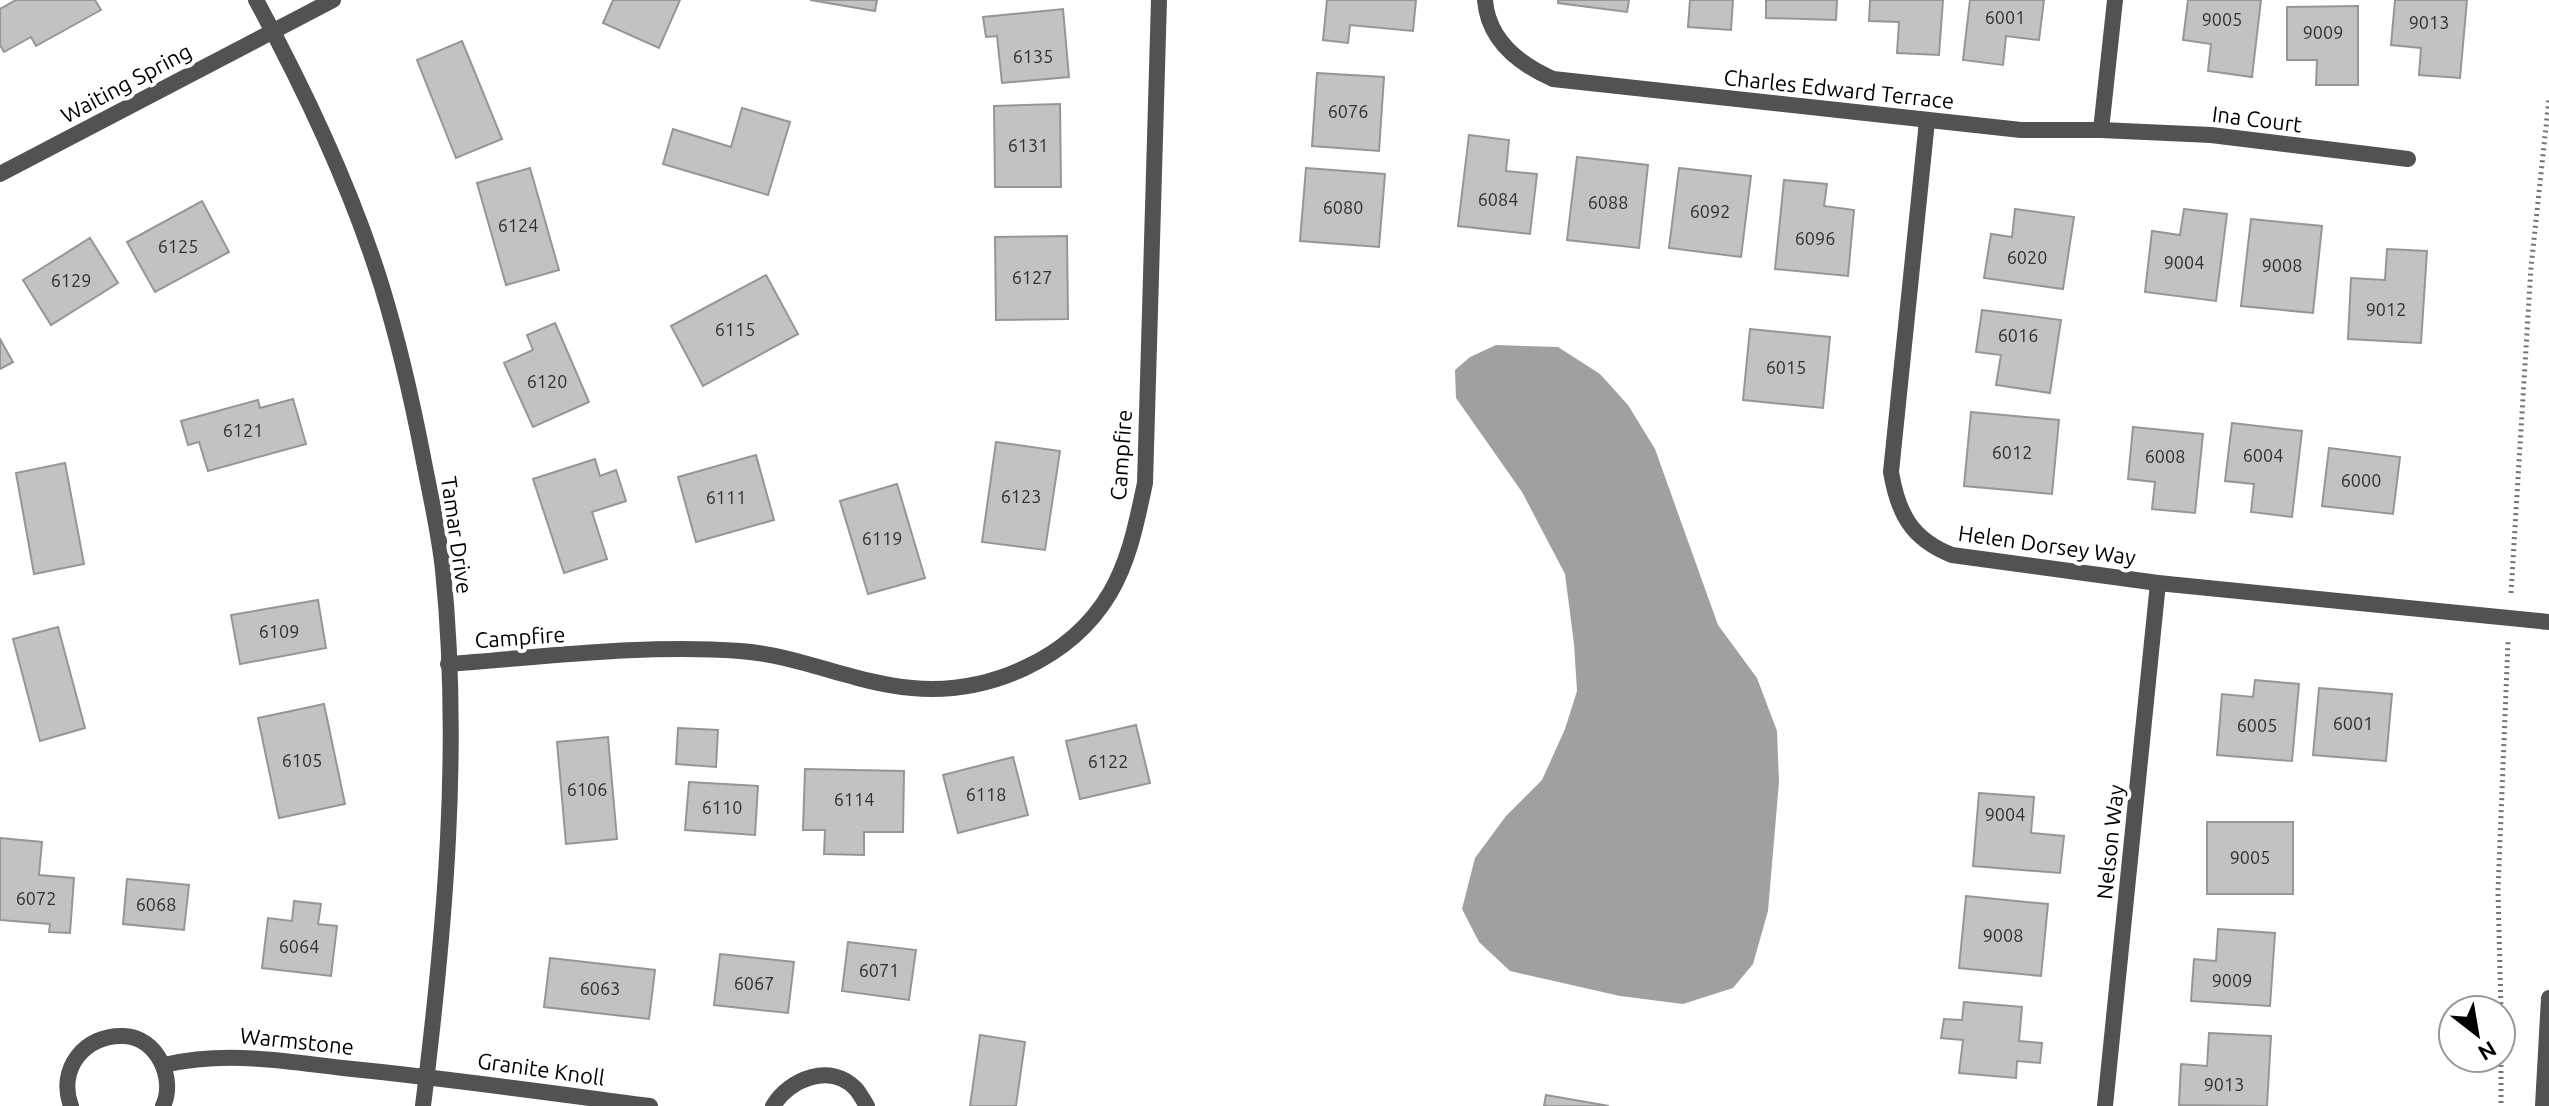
<svg xmlns="http://www.w3.org/2000/svg" width="2549" height="1106" font-family="Ubuntu,sans-serif">
<style>
.water{fill:#a0a0a0}
.building{fill:#c2c2c2;stroke:#969696;stroke-width:2}
.lines{fill:none;stroke-linecap:round;stroke-linejoin:round}
.path{stroke:#747474;stroke-width:5;stroke-dasharray:2 4;stroke-linecap:butt}
.minor{stroke:#525252;stroke-width:16}
.tertiary{stroke:#525252;stroke-width:16}
.labels{text-anchor:middle;stroke-width:8;stroke-linejoin:round;paint-order:stroke}
.number-label{font-size:18px;fill:#303030}
.street-label{font-size:22px;fill:#000;stroke:#fff}
</style>
<rect width="100%" height="100%" fill="#fff"/>
<path class="water" d="M1496 345 1558 347 1600 374 1628 405 1655 449 1718 625 1757 678 1777 731 1779 782 1768 911 1753 964 1733 988 1683 1004 1620 996 1510 971 1479 942 1462 909 1475 858 1506 816 1542 780 1565 729 1577 691 1574 644 1565 574 1522 492 1456 398 1455 370 1470 357Z"/>
<g class="building">
<path d="M16 0H95L101 10 36 46 31 37 4 52 0 45V9Z"/>
<path d="M613 0H680L659 48 603 23Z"/>
<path d="M810 0H877L875 11Z"/>
<path d="M1327 0H1416L1413 31 1350 25 1348 43 1323 40Z"/>
<path d="M1558 0H1629L1627 12 1558 3Z"/>
<path d="M1690 0H1733L1731 30 1688 27Z"/>
<path d="M1766 0H1837L1836 20 1766 18Z"/>
<path d="M1870 0H1943L1939 55 1897 53 1899 22 1869 21Z"/>
<path d="M1970 0H2044L2039 40 2006 36 2003 65 1963 60Z"/>
<path d="M2188 0H2261L2252 77 2208 71 2211 44 2183 40Z"/>
<path d="M2395 0H2467L2460 78 2419 75 2421 48 2391 45Z"/>
<path d="M2358 6V85H2316L2317 60H2287V7Z"/>
<path d="M1063 9 1069 77 1002 83 997 36 986 37 983 17Z"/>
<path d="M462 41 502 139 456 158 417 60Z"/>
<path d="M1317 73 1384 77 1379 151 1312 146Z"/>
<path d="M1060 104 1061 187H995L994 106Z"/>
<path d="M742 108 790 122 768 195 663 164 673 129 731 147Z"/>
<path d="M1469 135 1509 140 1506 171 1537 174 1530 234 1458 226Z"/>
<path d="M1577 157 1648 165 1639 248 1567 240Z"/>
<path d="M530 168 559 270 506 285 477 183Z"/>
<path d="M1306 168 1385 174 1379 247 1300 241Z"/>
<path d="M1679 168 1751 176 1741 257 1669 248Z"/>
<path d="M1784 180 1827 184 1824 206 1854 210 1848 276 1775 269Z"/>
<path d="M202 201 229 252 155 292 127 242Z"/>
<path d="M2015 209 2074 217 2063 289 1984 278 1991 234 2012 237Z"/>
<path d="M2184 209 2227 214 2216 301 2145 292 2152 231 2180 235Z"/>
<path d="M2251 219 2322 226 2313 313 2241 306Z"/>
<path d="M1067 236 1068 319 996 320 995 237Z"/>
<path d="M90 238 118 283 51 325 23 280Z"/>
<path d="M2387 249 2427 251 2421 343 2348 339 2351 278 2385 280Z"/>
<path d="M766 275 798 334 703 386 671 326Z"/>
<path d="M1982 310 2061 320 2050 393 1996 385 2001 355 1976 352Z"/>
<path d="M555 323 589 402 533 427 504 363 533 350 527 335Z"/>
<path d="M1750 329 1830 337 1823 408 1743 400Z"/>
<path d="M0 339 13 362 0 369Z"/>
<path d="M293 399 306 444 208 471 199 442 188 445 181 421 258 400 260 408Z"/>
<path d="M1971 412 2059 420 2052 494 1964 486Z"/>
<path d="M2232 423 2302 431 2292 517 2251 512 2254 484 2225 481Z"/>
<path d="M2133 427 2203 434 2195 513 2152 509 2155 482 2128 479Z"/>
<path d="M996 442 1060 451 1045 550 982 542Z"/>
<path d="M2329 448 2400 457 2393 514 2322 506Z"/>
<path d="M756 455 774 520 696 542 678 477Z"/>
<path d="M595 459 600 476 616 470 626 501 592 512 607 559 564 573 533 479Z"/>
<path d="M65 463 84 564 34 574 16 473Z"/>
<path d="M897 484 925 578 868 594 840 501Z"/>
<path d="M318 600 326 648 240 664 231 615Z"/>
<path d="M58 627 85 728 40 741 13 639Z"/>
<path d="M2255 680 2299 684 2292 761 2217 755 2222 694 2253 697Z"/>
<path d="M2319 688 2392 694 2386 761 2313 755Z"/>
<path d="M324 704 345 804 279 818 258 718Z"/>
<path d="M1136 725 1150 783 1080 799 1066 741Z"/>
<path d="M678 728 718 730 716 767 676 764Z"/>
<path d="M608 737 617 839 566 844 557 742Z"/>
<path d="M1013 757 1028 815 958 833 943 775Z"/>
<path d="M805 769 904 771 903 832H864V855L824 854 825 830H803Z"/>
<path d="M689 782 758 786 755 835 685 830Z"/>
<path d="M1979 793 2034 797 2031 833 2064 836 2060 873 1973 866Z"/>
<rect x="2207" y="822" width="86" height="72"/>
<path d="M0 838 42 842 39 875 74 878 70 933 49 932 50 924 0 920Z"/>
<path d="M127 879 189 885 184 930 123 924Z"/>
<path d="M1966 896 2048 904 2041 976 1959 968Z"/>
<path d="M294 901 321 904 318 924 337 926 331 976 262 968 268 918 292 921Z"/>
<path d="M2218 929 2275 933 2270 1006 2191 1001 2194 959 2216 961Z"/>
<path d="M848 942 916 950 909 1000 842 991Z"/>
<path d="M720 954 794 962 788 1013 714 1005Z"/>
<path d="M550 958 655 970 649 1019 544 1007Z"/>
<path d="M1964 1002 2022 1007 2019 1041 2042 1043 2040 1063 2017 1061 2016 1078 1959 1073 1963 1040 1941 1038 1944 1019 1962 1020Z"/>
<path d="M2209 1033 2271 1036 2267 1106 2179 1105 2181 1064 2207 1066Z"/>
<path d="M980 1035 1025 1042 1016 1106H970Z"/>
<path d="M1546 1095 1609 1106H1544Z"/>
</g>
<g class="lines">
<g class="path">
<path d="M2511 593 2531 267 2549 99"/>
<path d="M2501 1010 2498 891 2508 642"/>
<path d="M2501 1023V1106"/>
</g>
<g class="minor">
<path d="M256 0C306 92 351 187 382 287 399 343 412 400 423 457 430 494 439 532 443 570 461 748 445 929 423 1106"/>
<path d="M1485 0C1488 40 1519 64 1553 79L2021 130H2101L2211 135 2408 159"/>
<path d="M1927 121 1891 472C1898 513 1911 539 1952 555L2158 583 2549 622"/>
<path d="M2101 130 2115 0"/>
<path d="M0 174 333 0"/>
<path d="M448 664C545 657 644 644 740 651 799 655 853 683 912 688 988 695 1071 659 1110 593 1130 559 1137 520 1145 483L1159 0"/>
<path d="M164 1065C230 1050 286 1062 352 1069 452 1079 551 1093 650 1106"/>
<path d="M71 1106C57 1069 85 1034 124 1036 157 1037 176 1079 163 1106"/>
<path d="M773 1106C789 1079 831 1062 856 1089 860 1094 864 1101 867 1106"/>
<path d="M2105 1106 2158 583"/>
</g>
<path class="tertiary" d="M2543 1106 2549 998"/>
</g>
<g class="labels">
<g class="number-label">
<text x="2005" y="24">6001</text>
<text x="2222" y="26">9005</text>
<text x="2429" y="29">9013</text>
<text x="2323" y="39">9009</text>
<text x="1033" y="63">6135</text>
<text x="1348" y="118">6076</text>
<text x="1028" y="152">6131</text>
<text x="1498" y="206">6084</text>
<text x="1608" y="209">6088</text>
<text x="1343" y="214">6080</text>
<text x="1710" y="218">6092</text>
<text x="518" y="232">6124</text>
<text x="1815" y="245">6096</text>
<text x="178" y="253">6125</text>
<text x="2027" y="264">6020</text>
<text x="2184" y="269">9004</text>
<text x="2282" y="272">9008</text>
<text x="1032" y="284">6127</text>
<text x="71" y="287">6129</text>
<text x="2386" y="316">9012</text>
<text x="735" y="336">6115</text>
<text x="2018" y="342">6016</text>
<text x="1786" y="374">6015</text>
<text x="547" y="388">6120</text>
<text x="243" y="437">6121</text>
<text x="2012" y="459">6012</text>
<text x="2263" y="462">6004</text>
<text x="2165" y="463">6008</text>
<text x="2361" y="487">6000</text>
<text x="1021" y="503">6123</text>
<text x="726" y="504">6111</text>
<text x="882" y="545">6119</text>
<text x="279" y="638">6109</text>
<text x="2353" y="730">6001</text>
<text x="2257" y="732">6005</text>
<text x="302" y="767">6105</text>
<text x="1108" y="768">6122</text>
<text x="587" y="796">6106</text>
<text x="986" y="801">6118</text>
<text x="854" y="806">6114</text>
<text x="722" y="814">6110</text>
<text x="2005" y="821">9004</text>
<text x="2250" y="864">9005</text>
<text x="36" y="905">6072</text>
<text x="156" y="911">6068</text>
<text x="2003" y="942">9008</text>
<text x="299" y="953">6064</text>
<text x="879" y="977">6071</text>
<text x="2232" y="987">9009</text>
<text x="754" y="990">6067</text>
<text x="600" y="995">6063</text>
<text x="2224" y="1091">9013</text>
</g>
<g class="street-label">
<text transform="translate(126 83) rotate(-28)" y="8">Waiting Spring</text>
<text transform="translate(1839 89) rotate(6)" y="8">Charles Edward Terrace</text>
<text transform="translate(2257 119) rotate(7)" y="8">Ina Court</text>
<text transform="translate(1121 455) rotate(-86)" y="8">Campfire</text>
<text transform="translate(457 535) rotate(82)" y="8">Tamar Drive</text>
<text transform="translate(2047 545) rotate(8)" y="8">Helen Dorsey Way</text>
<text transform="translate(520 637) rotate(-4)" y="8">Campfire</text>
<text transform="translate(2110 842) rotate(-84)" y="8">Nelson Way</text>
<text transform="translate(297 1041) rotate(6)" y="8">Warmstone</text>
<text transform="translate(541 1069) rotate(8)" y="8">Granite Knoll</text>
</g>
</g>
<g transform="translate(2477 1034) rotate(149)"><circle r="38" fill="#ffffff" stroke="#999999" stroke-width="2"/>
<path d="M0-6L14 30L0 20L-14 30Z" fill="#000000"/>
<text y="-12" font-size="22" font-weight="bold" text-anchor="middle" fill="#000000">N</text>
</g>
</svg>
